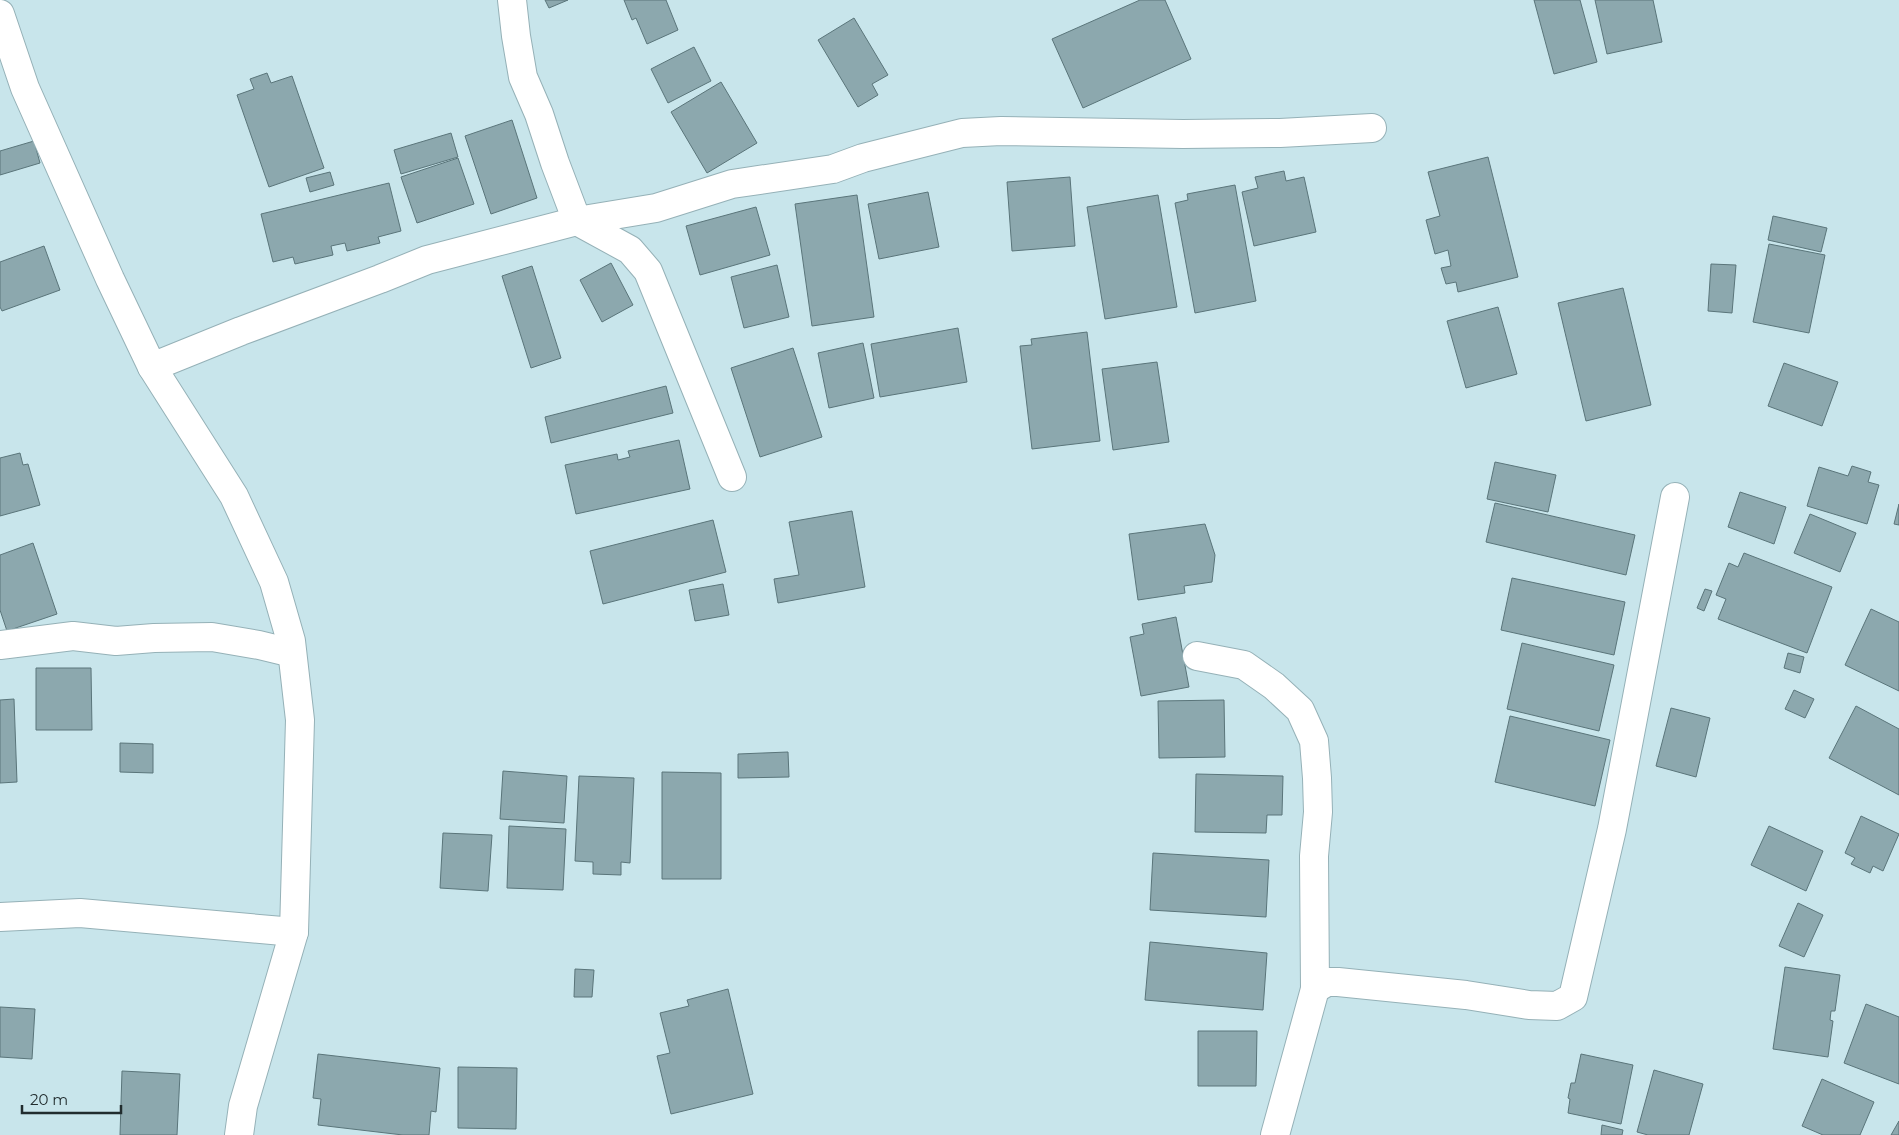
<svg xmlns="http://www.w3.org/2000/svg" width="1899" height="1135" font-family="Montserrat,sans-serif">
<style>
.building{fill:#8ca8ae;stroke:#5a757a}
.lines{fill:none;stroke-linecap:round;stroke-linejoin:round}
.minor-casing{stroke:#95b1b7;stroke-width:30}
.minor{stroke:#fff;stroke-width:28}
</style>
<rect width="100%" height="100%" fill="#c8e5eb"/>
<g class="building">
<path d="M545 0H568L549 8Z"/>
<path d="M624 0H666L678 30 647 44 636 18 632 20Z"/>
<path d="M1140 0H1165L1191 59 1083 108 1052 39Z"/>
<path d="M1534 0H1580L1597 62 1554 74Z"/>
<path d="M1595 0H1653L1662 42 1607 54Z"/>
<path d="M854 18 888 75 872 84 878 95 858 107 818 40Z"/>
<path d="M694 47 711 81 668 103 651 69Z"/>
<path d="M267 73 271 83 292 76 324 168 269 187 237 95 254 89 250 79Z"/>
<path d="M721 82 757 143 707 173 671 112Z"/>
<path d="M512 120 537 198 491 214 465 136Z"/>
<path d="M451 133 458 157 401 174 394 150Z"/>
<path d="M34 141 40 163 0 175V151Z"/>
<path d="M1488 157 1518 277 1458 292 1456 282 1446 284 1441 268 1451 266 1448 250 1435 254 1426 220 1440 216 1428 172Z"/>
<path d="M458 158 474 204 417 223 401 177Z"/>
<path d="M1284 171 1286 181 1304 177 1316 232 1254 246 1242 192 1258 188 1255 177Z"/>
<path d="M330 172 334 185 310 192 306 178Z"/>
<path d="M1070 177 1075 246 1012 251 1007 182Z"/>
<path d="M389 183 401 231 378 237 380 243 347 251 345 243 331 246 333 255 295 264 293 257 273 262 261 214Z"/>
<path d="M1235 185 1256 301 1195 313 1175 203 1188 200 1187 194Z"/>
<path d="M928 192 939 247 879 259 868 204Z"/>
<path d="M857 195 874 317 812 326 795 204Z"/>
<path d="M1158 195 1177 307 1105 319 1087 207Z"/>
<path d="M756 207 770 255 700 275 686 226Z"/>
<path d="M1773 216 1827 228 1821 252 1768 240Z"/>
<path d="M1769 244 1825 255 1809 333 1753 322Z"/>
<path d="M44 246 60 290 2 311 0 307V262Z"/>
<path d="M611 263 633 305 602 322 580 280Z"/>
<path d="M1711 264 1736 265 1732 313 1708 311Z"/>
<path d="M777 265 789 317 744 328 731 277Z"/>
<path d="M532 266 561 358 531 368 502 276Z"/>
<path d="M1623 288 1651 405 1586 421 1558 303Z"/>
<path d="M1498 307 1517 374 1466 388 1447 321Z"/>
<path d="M958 328 967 382 880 397 871 344Z"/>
<path d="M1087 332 1100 441 1032 449 1020 346 1032 345 1031 339Z"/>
<path d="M863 343 874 398 829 408 818 353Z"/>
<path d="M793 348 822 437 760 457 731 368Z"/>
<path d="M1157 362 1169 442 1113 450 1102 369Z"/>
<path d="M1784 363 1838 382 1822 426 1768 406Z"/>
<path d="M666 386 673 413 551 443 545 417Z"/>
<path d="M679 440 690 489 576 514 565 465 617 454 618 460 630 457 628 451Z"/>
<path d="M20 453 23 465 28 464 40 505 0 516V458Z"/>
<path d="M1495 462 1556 475 1548 512 1487 499Z"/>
<path d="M1852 466 1871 472 1868 482 1879 485 1867 524 1807 506 1819 467 1848 476Z"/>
<path d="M1740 492 1786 507 1774 544 1728 527Z"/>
<path d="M1495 503 1635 535 1626 575 1486 542Z"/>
<path d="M1899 504V525L1894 524Z"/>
<path d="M852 511 865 587 778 603 774 579 799 575 789 522Z"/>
<path d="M1810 514 1856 533 1840 572 1794 553Z"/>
<path d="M713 520 726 572 603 604 590 551Z"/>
<path d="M1205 524 1215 555 1212 582 1184 586 1185 593 1138 600 1129 534Z"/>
<path d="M33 543 57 614 7 631 0 610V555Z"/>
<path d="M1744 553 1832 587 1807 653 1718 619 1726 599 1716 595 1729 563 1738 567Z"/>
<path d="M1512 578 1625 602 1614 655 1501 630Z"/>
<path d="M723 584 729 615 695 621 689 590Z"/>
<path d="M1705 589 1712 591 1704 611 1697 608Z"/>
<path d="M1871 609 1899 622V691L1845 665Z"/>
<path d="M1176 617 1189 687 1141 696 1130 637 1144 634 1142 624Z"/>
<path d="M1522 643 1614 665 1599 731 1507 709Z"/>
<path d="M1788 653 1804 657 1800 673 1784 668Z"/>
<path d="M36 668H91L92 730H36Z"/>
<path d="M1794 690 1814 699 1805 718 1785 709Z"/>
<path d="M14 699 17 782 0 783V700Z"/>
<path d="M1224 700 1225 757 1159 758 1158 701Z"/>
<path d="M1856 706 1899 729V795L1829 758Z"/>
<path d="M1671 708 1710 718 1696 777 1656 766Z"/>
<path d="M1510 716 1610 740 1595 806 1495 782Z"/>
<path d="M120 743 153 744V773L120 772Z"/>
<path d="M788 752 789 777 738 778V754Z"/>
<path d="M503 771 567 776 564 823 500 819Z"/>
<path d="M662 772 721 773V879H662Z"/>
<path d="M1196 774 1283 776 1282 815H1267L1266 833 1195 832Z"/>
<path d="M579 776 634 778 630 863 621 862V875L593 874V862L575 861Z"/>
<path d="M1861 816 1899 834 1883 871 1873 866 1870 873 1851 864 1855 858 1845 853Z"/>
<path d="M509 826 566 829 563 890 507 888Z"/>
<path d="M1769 826 1823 851 1806 891 1751 865Z"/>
<path d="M443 833 492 835 488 891 440 888Z"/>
<path d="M1153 853 1269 860 1266 917 1150 910Z"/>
<path d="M1798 903 1823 915 1804 957 1779 946Z"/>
<path d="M1150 942 1267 953 1263 1010 1145 1000Z"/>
<path d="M1785 967 1840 975 1835 1011H1831L1830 1020 1833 1021 1828 1057 1773 1049Z"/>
<path d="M575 969 594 970 592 997H574Z"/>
<path d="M728 989 753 1094 671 1114 657 1056 670 1053 660 1013 689 1006 687 1000Z"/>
<path d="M1866 1004 1899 1017V1084L1844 1063Z"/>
<path d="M0 1007 35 1009 32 1059 0 1057Z"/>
<path d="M1198 1031H1257L1256 1086H1198Z"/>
<path d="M318 1054 440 1068 436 1112 431 1111 429 1135H403L318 1125 321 1099 313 1098Z"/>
<path d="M1581 1054 1633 1065 1621 1124 1568 1113 1570 1099 1568 1098 1571 1083H1575Z"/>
<path d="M458 1067 517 1068 516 1129 458 1128Z"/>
<path d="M1654 1070 1703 1084 1689 1135H1648L1637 1132Z"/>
<path d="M122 1071 180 1074 177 1135H120Z"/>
<path d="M1822 1079 1874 1102 1860 1135H1823L1802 1126Z"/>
<path d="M1899 1121V1135H1891Z"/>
<path d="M1602 1125 1623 1130 1622 1135H1601Z"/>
</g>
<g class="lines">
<defs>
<g id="minor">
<path d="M512 0 516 36 523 77 539 114 555 163 577 221 630 250 648 271 732 477"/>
<path d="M0 14 25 88 110 279 152 367 234 496 274 582 291 641 300 720 294 932 243 1106 239 1135"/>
<path d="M152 367 241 331 380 279 427 260 577 221 656 208 732 184 833 169 863 158 962 133 1001 131 1183 134 1280 133 1372 128"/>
<path d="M0 645 73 636 116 641 154 638 212 637 259 645 292 653"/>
<path d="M1197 656 1244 665 1274 686 1300 710 1314 741 1317 778 1318 812 1314 856 1315 989"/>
<path d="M0 917 80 913 294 932"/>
<path d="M1275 1135 1315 989 1327 982H1338L1466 995 1529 1005 1557 1006 1573 997 1612 829 1675 497"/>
</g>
</defs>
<use href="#minor" class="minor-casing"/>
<use href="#minor" class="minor"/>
</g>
<path d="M22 1105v8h99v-8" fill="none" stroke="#212c2e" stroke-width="2.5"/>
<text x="30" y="1105" font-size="15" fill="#212c2e" stroke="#c8e5eb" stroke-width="4" paint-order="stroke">20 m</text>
</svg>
